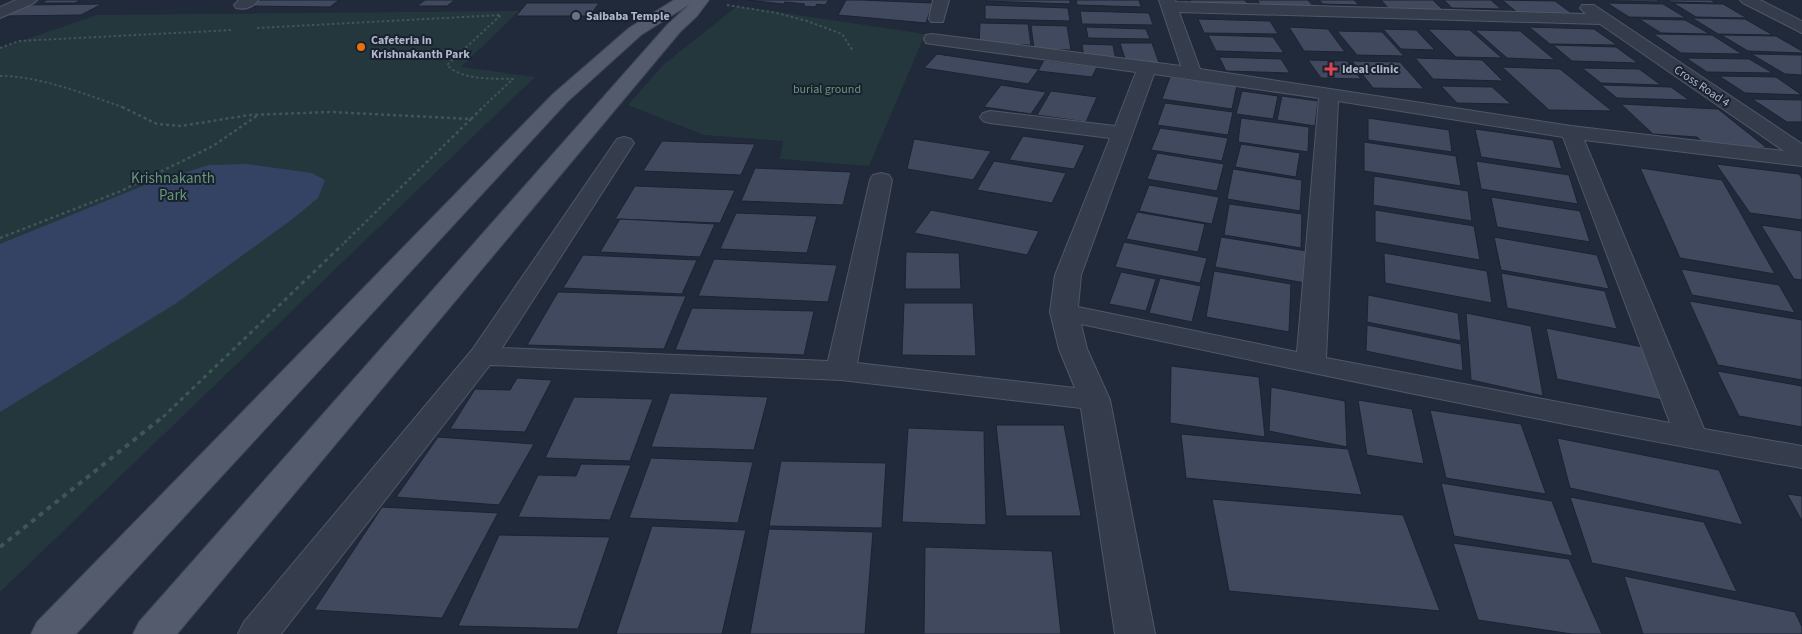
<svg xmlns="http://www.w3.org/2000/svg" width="1802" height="634" font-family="'Source Sans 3',sans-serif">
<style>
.green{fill:#23373c}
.water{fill:#344363}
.building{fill:#40495e;stroke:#1c2332}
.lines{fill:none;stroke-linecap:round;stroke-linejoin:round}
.minor-casing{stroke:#505766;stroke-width:2}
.major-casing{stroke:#3e4554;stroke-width:2}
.path-far3{stroke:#41545a;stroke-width:2;stroke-dasharray:2.5 2.5;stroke-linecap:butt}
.path-far2{stroke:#41545a;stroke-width:2.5;stroke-dasharray:3 3;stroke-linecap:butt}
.path-far1{stroke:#41545a;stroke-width:3;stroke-dasharray:4 4;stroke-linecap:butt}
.path{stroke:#41545a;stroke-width:4;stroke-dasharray:5 5;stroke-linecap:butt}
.minor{fill:#353c4b;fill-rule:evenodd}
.major{fill:#535b6c;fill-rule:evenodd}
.worship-dot{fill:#6b7280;stroke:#1a2130;stroke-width:2}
.food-dot{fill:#e8710a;stroke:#1a2130;stroke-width:2}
.health-dot{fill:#e0444e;stroke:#1a2130;stroke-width:2}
.labels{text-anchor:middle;stroke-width:4;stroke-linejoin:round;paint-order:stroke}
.far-poi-label{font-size:12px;font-weight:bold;fill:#b0b7c7;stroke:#1a2130;text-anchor:start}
.far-street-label{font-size:12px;fill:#b0b7c7;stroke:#1a2130}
.far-park-label{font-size:12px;fill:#697;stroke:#1a2130}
.park-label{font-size:15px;fill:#697;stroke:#1a2130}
</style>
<rect width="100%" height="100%" fill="#212a3b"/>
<g class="green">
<path d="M737 6 925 34 869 166 780 159 783 141 704 135 628 105 663 65Z"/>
<path d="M519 11 461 67 535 77 0 592V48L97 15Z"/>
</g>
<path class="water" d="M246 164 312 173 325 180 318 198 290 221 175 304 0 412V244L145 185 209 165Z"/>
<g class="building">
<path d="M47 0H80L75 3H41Z"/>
<path d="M256 0H339L330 7 245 6Z"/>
<path d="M425 0H455L447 6H417Z"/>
<path d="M747 0H829L825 5 817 4 815 7 803 6 805 4 785 2 783 4Z"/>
<path d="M846 0H861L933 3 926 23 838 15Z"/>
<path d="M986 0H1070V4L986 1Z"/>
<path d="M1076 0H1139L1141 7 1077 5Z"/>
<path d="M1190 0H1245L1249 6 1192 5Z"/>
<path d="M1257 0H1308L1315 8 1262 7Z"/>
<path d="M1319 0H1354L1359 5 1323 4Z"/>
<path d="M1381 0H1433L1444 11 1389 9Z"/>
<path d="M1444 0H1491L1501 9 1452 8Z"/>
<path d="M1502 0 1555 1 1574 15 1519 14Z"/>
<path d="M1612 0H1657L1659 2 1613 1Z"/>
<path d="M1668 0H1711L1716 3 1671 2Z"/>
<path d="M527 3H599L590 16H516Z"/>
<path d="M1607 3 1663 4 1686 18 1629 17Z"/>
<path d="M1673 3 1723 4 1747 18 1696 17Z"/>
<path d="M102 4 81 15 2 16 25 5Z"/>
<path d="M985 5 1068 8 1070 21 985 19Z"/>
<path d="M1080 11 1149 13 1153 25 1082 24Z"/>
<path d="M1692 18 1745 19 1773 35 1718 34Z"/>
<path d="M1198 19 1270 21 1278 34 1204 33Z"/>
<path d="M1639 19 1685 20 1710 34 1661 33Z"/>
<path d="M980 23 1028 24 1031 45 979 44Z"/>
<path d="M1031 25 1067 26 1071 50 1034 49Z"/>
<path d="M1086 27 1146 29 1150 39 1088 38Z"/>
<path d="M1289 27 1328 29 1345 52 1304 51Z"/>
<path d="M1529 27 1594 29 1617 45 1550 44Z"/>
<path d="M1383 29 1416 30 1435 50 1401 49Z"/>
<path d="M1428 29 1470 30 1502 58 1456 57Z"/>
<path d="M1475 30 1520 31 1555 60 1507 58Z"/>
<path d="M1337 31 1382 32 1404 56 1357 55Z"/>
<path d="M1653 34 1712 35 1742 54 1681 53Z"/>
<path d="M1208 35 1273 37 1284 53 1216 51Z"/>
<path d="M1721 35 1776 36 1802 51V53L1748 51Z"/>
<path d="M1120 43H1152L1159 63 1126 62Z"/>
<path d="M1082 44 1113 45 1116 61 1084 59Z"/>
<path d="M1553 45 1616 47 1638 63 1572 61Z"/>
<path d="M937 54 1039 69 1028 84 924 68Z"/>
<path d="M1751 54 1802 55V75L1785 74Z"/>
<path d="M1219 57 1281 59 1290 73 1226 71Z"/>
<path d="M1415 58 1482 60 1503 81 1433 79Z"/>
<path d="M1686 58 1749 59 1773 73 1707 72Z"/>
<path d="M1044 60 1097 67 1092 77 1038 71Z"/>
<path d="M1308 60 1347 61 1361 79 1321 78Z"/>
<path d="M1352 61 1400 62 1424 89 1373 88Z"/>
<path d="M1502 67 1560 69 1612 111 1549 110Z"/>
<path d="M1582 68 1639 69 1661 85 1601 83Z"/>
<path d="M1719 76 1776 77 1802 95 1745 93Z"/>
<path d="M1170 77 1237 85 1232 109 1162 99Z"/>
<path d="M1001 85 1046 92 1031 114 984 107Z"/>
<path d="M1601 85 1671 87 1689 100 1617 98Z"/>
<path d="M1441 86 1492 87 1511 104 1457 103Z"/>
<path d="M1051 91 1097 97 1086 122 1037 115Z"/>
<path d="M1242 91 1278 96 1273 119 1236 114Z"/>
<path d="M1282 96 1318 101 1315 126 1277 120Z"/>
<path d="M1752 99 1802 100V122H1787Z"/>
<path d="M1165 103 1233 112 1228 135 1157 125Z"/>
<path d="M1621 104 1718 109 1767 148 1706 145 1697 137 1653 134Z"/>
<path d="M1241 118 1309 127 1308 152 1238 142Z"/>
<path d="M1368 118 1449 130 1452 152 1368 140Z"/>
<path d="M1160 128 1228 138 1222 161 1151 150Z"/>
<path d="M1475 129 1553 140 1562 169 1481 157Z"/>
<path d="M1023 136 1085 145 1074 169 1009 160Z"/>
<path d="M914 139 991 151 973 180 907 169Z"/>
<path d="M662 141 755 144 741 175 643 171Z"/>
<path d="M1364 142 1456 156 1461 186 1364 171Z"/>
<path d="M1241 144 1300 153 1296 177 1235 167Z"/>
<path d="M1157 153 1224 164 1217 191 1147 179Z"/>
<path d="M994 161 1066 173 1052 203 977 190Z"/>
<path d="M1476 161 1569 175 1578 204 1481 189Z"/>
<path d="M1716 164 1799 174 1802 178V220L1750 213Z"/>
<path d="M755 168 851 172 843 205 741 201Z"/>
<path d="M1640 168 1722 180 1775 274 1680 258Z"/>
<path d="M1233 169 1302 180 1300 211 1227 199Z"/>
<path d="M1374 176 1468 191 1472 221 1373 205Z"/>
<path d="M1149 185 1219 197 1212 224 1139 211Z"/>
<path d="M635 186 735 190 720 223 615 219Z"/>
<path d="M1491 197 1580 211 1590 242 1497 227Z"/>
<path d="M1229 204 1302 214 1301 248 1224 235Z"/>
<path d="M931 210 1039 231 1027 255 914 233Z"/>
<path d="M1375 210 1474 226 1480 260 1375 242Z"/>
<path d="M1137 212 1205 224 1198 252 1126 239Z"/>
<path d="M736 213 817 216 807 253 720 249Z"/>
<path d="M620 219 715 224 700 257 600 252Z"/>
<path d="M1761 225 1802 231V280L1794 279Z"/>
<path d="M1221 237 1307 251 1305 283 1215 267Z"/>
<path d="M1494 237 1597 255 1609 289 1501 270Z"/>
<path d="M1124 242 1207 258 1200 283 1115 267Z"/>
<path d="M906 252 959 253 961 289H905Z"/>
<path d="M1384 253 1487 271 1492 303 1385 283Z"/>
<path d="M583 255 697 260 682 294 563 288Z"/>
<path d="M714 259 837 265 828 302 698 296Z"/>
<path d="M1681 269 1779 285 1795 313 1692 295Z"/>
<path d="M1214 271 1291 284 1289 332 1206 317Z"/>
<path d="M1121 272 1156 279 1146 311 1109 304Z"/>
<path d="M1501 273 1605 291 1617 329 1507 308Z"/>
<path d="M1160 278 1201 286 1192 322 1149 313Z"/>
<path d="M558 292 686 296 664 349 527 345Z"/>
<path d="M1368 295 1458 313 1461 341 1367 322Z"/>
<path d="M1689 301 1802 320V380L1718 365Z"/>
<path d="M904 303H973L976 356 902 355Z"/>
<path d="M692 308 814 311 804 355 675 350Z"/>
<path d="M1466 313 1531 326 1543 396 1471 380Z"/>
<path d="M1367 325 1461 344 1463 371 1366 351Z"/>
<path d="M1546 328 1648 348 1667 401 1557 379Z"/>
<path d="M1171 366 1259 377 1265 437 1170 423Z"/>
<path d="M1717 371 1802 386V427L1739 416Z"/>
<path d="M517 378 552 380 525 432 450 429 475 389 510 390Z"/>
<path d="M1271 387 1345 401 1347 447 1269 431Z"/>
<path d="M670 393 768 397 754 450 651 447Z"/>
<path d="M574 397 653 399 630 461 545 458Z"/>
<path d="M1358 400 1412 409 1424 464 1367 455Z"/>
<path d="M1430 410 1521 424 1546 494 1446 478Z"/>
<path d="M996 425H1064L1081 516H1006Z"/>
<path d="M908 428 984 431 986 525 902 522Z"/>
<path d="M1181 434 1348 449 1362 495 1186 478Z"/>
<path d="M438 437 534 444 499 505 396 497Z"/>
<path d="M1557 438 1719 470 1743 525 1570 488Z"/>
<path d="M651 458 753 462 738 523 629 518Z"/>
<path d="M781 461 886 463 882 528 769 526Z"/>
<path d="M581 464 631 465 610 520 518 517 538 475 576 476Z"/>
<path d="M1441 483 1552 501 1573 556 1454 536Z"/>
<path d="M1787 494 1802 496V521Z"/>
<path d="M1570 497 1704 522 1737 592 1592 563Z"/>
<path d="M1212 499 1403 515 1440 611 1229 591Z"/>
<path d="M382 507 498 513 442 618 314 610Z"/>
<path d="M652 526 746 530 722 634H616Z"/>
<path d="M769 529 873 532 865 634H750Z"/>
<path d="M499 535 610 537 578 629 458 626Z"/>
<path d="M1453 543 1569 559 1602 634H1572L1478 620Z"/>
<path d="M925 547 1052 551 1061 634H924Z"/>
<path d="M1624 576 1795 612 1802 627V634H1643Z"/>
</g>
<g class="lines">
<defs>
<g id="minor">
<path d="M16 0H37L34 3 0 18V7Z"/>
<path d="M239 0H258C253 7 245 10 236 8L234 5Z"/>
<path d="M933 0H949L943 22H931L929 19Z"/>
<path d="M1159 0H1175L1176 2 1586 14 1580 8 1582 5H1594L1802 144V166L1584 140 1704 429 1802 446V468C1561 426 1321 375 1081 324L1087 349 1110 400 1155 634H1115L1081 408 841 380 490 365 281 634H238L244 622 472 350 617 139 624 137 631 139 634 143 502 348 828 361 870 180 873 175 881 173 889 175 892 180 857 363 1075 388 1059 349 1050 312 1055 275 1110 138 990 123 983 121 980 117 983 113 990 111 1115 126 1136 72 932 44 926 43 924 39 926 35 932 34 1181 66ZM1179 12 1600 24 1784 151 1571 126 1200 69ZM1154 74 1319 98 1297 352 1078 307 1081 275ZM1338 101 1563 137 1670 423 1326 358Z"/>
<path d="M1740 0H1760L1802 21V33L1743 3Z"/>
</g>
<path id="major" d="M674 0H709L697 16 680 32 177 634H133L139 622 668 24 690 4 641 35 567 102 76 634H31L37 622 553 94 629 28Z"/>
</defs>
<use href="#minor" class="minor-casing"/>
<use href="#major" class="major-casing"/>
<g class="path-far3">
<path d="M727 5 777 13 807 21 842 34 853 51"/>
<path d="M257 28 501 15 447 65C463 81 492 78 513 79L482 108"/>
<path d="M0 48 19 41 233 30"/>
<path d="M0 76C41 76 87 95 125 108"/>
</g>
<g class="path-far2">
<path d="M122 107 157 124 181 126 249 115 331 112 471 119 342 245"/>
<path d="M471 119 483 107"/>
<path d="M0 238 121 191 213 146 258 115"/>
</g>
<path class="path-far1" d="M163 417 343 244"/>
<path class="path" d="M0 547 164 416"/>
<use href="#minor" class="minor"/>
<use href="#major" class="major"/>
</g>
<circle class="worship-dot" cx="576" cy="16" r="5"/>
<circle class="food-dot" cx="361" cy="47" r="5"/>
<path class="health-dot" d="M1328.5 61.5h5v5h5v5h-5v5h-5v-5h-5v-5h5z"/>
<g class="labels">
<g class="far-poi-label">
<text x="586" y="20">Saibaba Temple</text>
<text x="371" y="44">Cafeteria in<tspan x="371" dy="14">Krishnakanth Park</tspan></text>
<text x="1342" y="73">Ideal clinic</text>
</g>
<g class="far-street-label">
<text transform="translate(1702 86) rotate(34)" y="4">Cross Road 4</text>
</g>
<g class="far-park-label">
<text x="827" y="93">burial ground</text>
</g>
<g class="park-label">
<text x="173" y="183">Krishnakanth<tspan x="173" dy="17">Park</tspan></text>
</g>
</g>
</svg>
